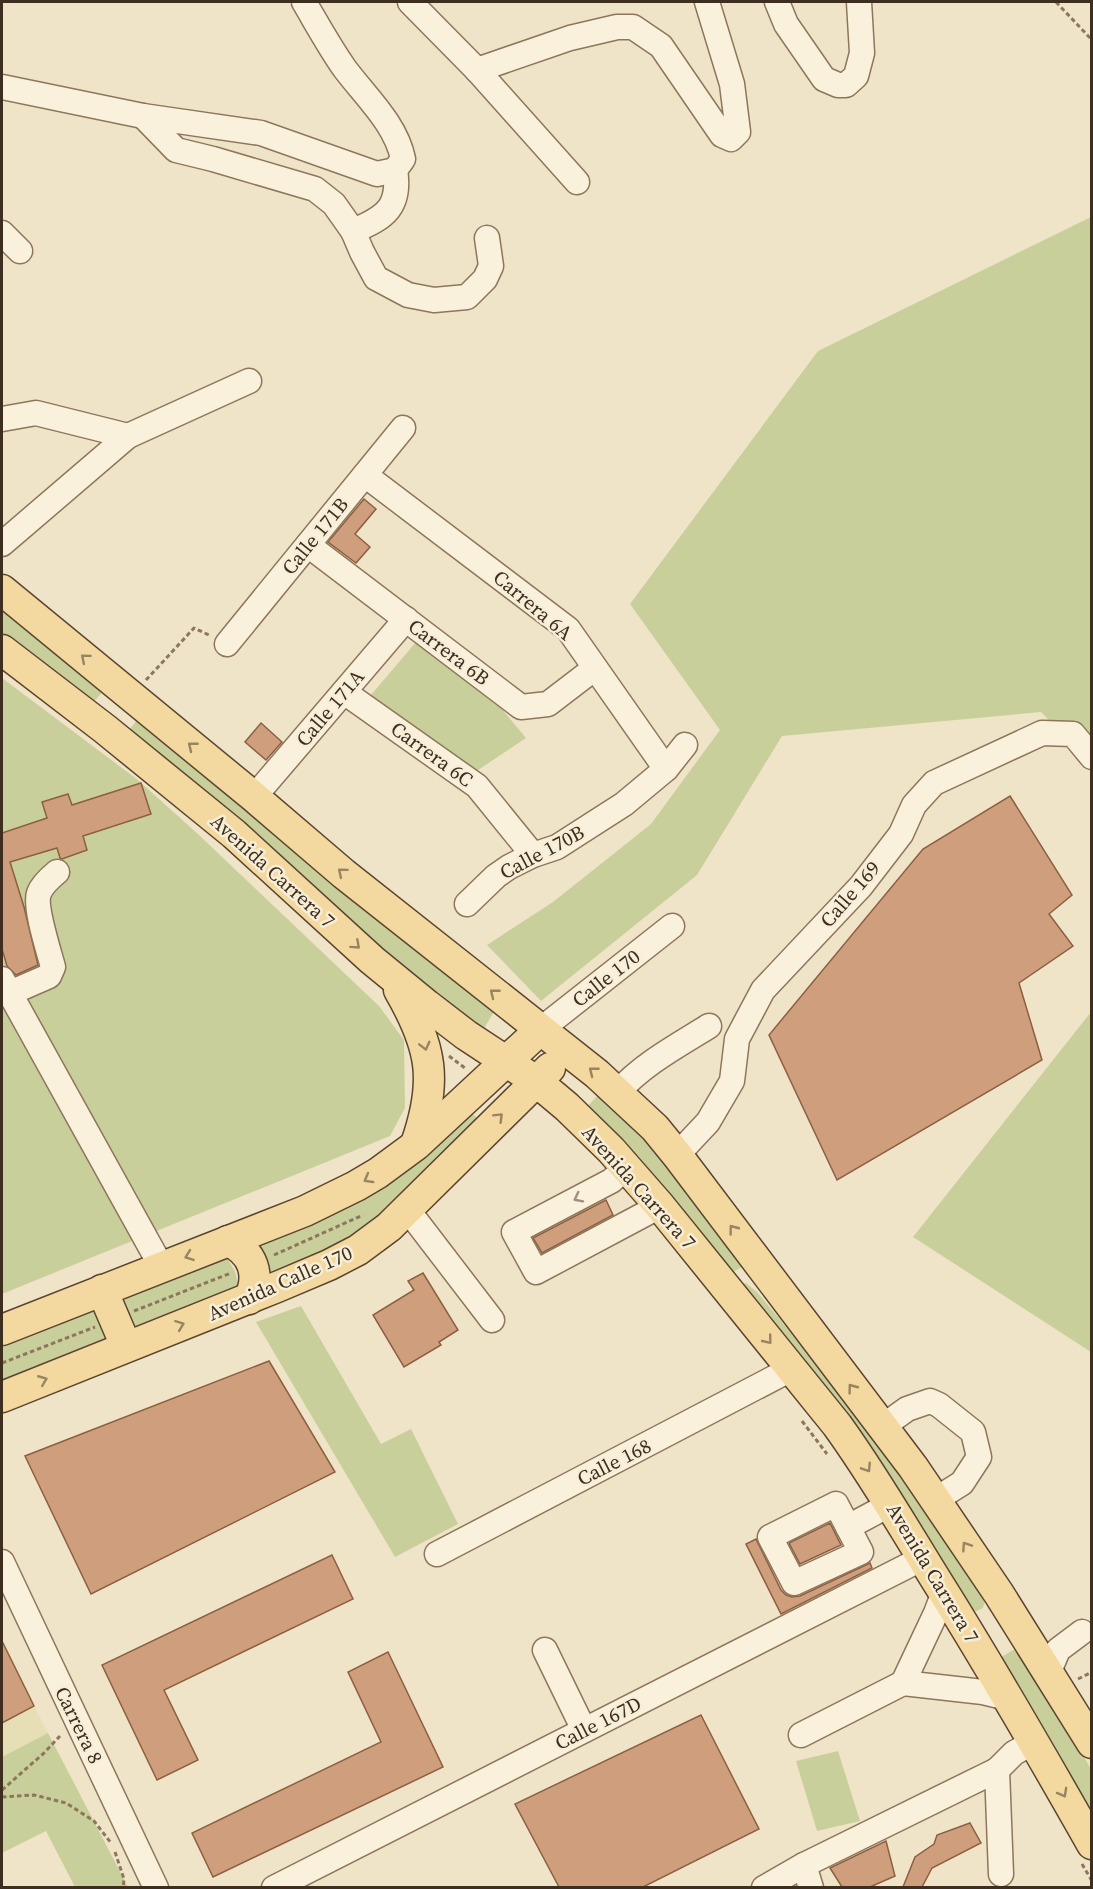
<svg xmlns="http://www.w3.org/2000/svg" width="1093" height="1889" font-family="'Source Serif 4',serif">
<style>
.farmland{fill:#e6deb5}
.green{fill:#c9cf9b}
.building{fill:#cf9f7d;stroke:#8d5f41;stroke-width:1.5}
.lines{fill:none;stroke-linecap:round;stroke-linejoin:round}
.minor-casing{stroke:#8d765c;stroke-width:27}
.major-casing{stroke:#5b4430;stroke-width:33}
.path{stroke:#8d765c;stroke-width:3;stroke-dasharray:4.5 3;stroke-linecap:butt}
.minor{stroke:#faf1dc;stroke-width:24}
.major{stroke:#f3d9a0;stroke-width:30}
.oneway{stroke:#988460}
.oneway2{stroke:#9c907e}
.labels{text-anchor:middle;stroke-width:5;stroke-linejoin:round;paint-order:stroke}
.street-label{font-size:20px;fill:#3d2e20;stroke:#f7eed8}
</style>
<rect width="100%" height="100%" fill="#f0e4c8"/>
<path class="farmland" d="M34 1706 48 1733 2 1757V1723Z"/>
<g class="green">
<path d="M1091 217V766L1041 712 782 736 697 875 541 1001 487 945 553 902 651 824 720 730 630 604 818 351Z"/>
<path d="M2 605 105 689 92 704 2 636Z"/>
<path d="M416 642 477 679 526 738 469 776 371 695Z"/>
<path d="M2 678 138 780 199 835 379 1006 404 1040 405 1108 390 1136 2 1294Z"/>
<path d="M139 718 495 1010 482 1032 428 990 128 731Z"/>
<path d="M1091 1012V1352L913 1237Z"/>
<path d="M601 1092 665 1158 744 1266 726 1276 586 1108Z"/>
<path d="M463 1106 481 1121 360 1238 266 1280 249 1242Z"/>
<path d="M225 1255 235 1271 239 1288 135 1328 129 1326 120 1318 121 1291Z"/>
<path d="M746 1283 757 1292 778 1317 860 1419 899 1471 985 1600 983 1608 977 1611 970 1610 740 1286Z"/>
<path d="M98 1306 106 1338 102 1343 2 1386V1340Z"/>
<path d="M301 1306 381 1444 411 1429 458 1524 395 1557 256 1322Z"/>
<path d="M1020 1646 1091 1769V1815L996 1660Z"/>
<path d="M48 1733 128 1887H75L46 1831 2 1853V1757Z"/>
<path d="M838 1751 860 1821 817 1831 796 1761Z"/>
</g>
<g class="building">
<path d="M364 499 376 509 355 534 370 547 356 563 328 542Z"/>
<path d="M261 723 282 742 266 760 245 742Z"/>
<path d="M141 783 151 814 83 836 87 850 62 859 60 858 57 848 10 862 24 907 38 965 16 975 7 966 2 949V833L47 818 42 802 68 794 72 805Z"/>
<path d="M1010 796 1072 895 1049 914 1073 946 1019 983 1042 1060 837 1180 769 1035 923 849Z"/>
<path d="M606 1200 613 1215 542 1253 533 1238Z"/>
<path d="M423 1273 458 1330 439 1342 441 1345 404 1367 373 1315 414 1290 408 1281Z"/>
<path d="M269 1361 335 1472 91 1594 25 1456Z"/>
<path d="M830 1523 841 1545 800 1564 789 1543Z"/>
<path d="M756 1539 781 1590 786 1595 792 1597 800 1596 870 1563 872 1568 781 1614 746 1544Z"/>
<path d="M332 1555 353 1599 164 1690 198 1760 157 1780 102 1665Z"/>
<path d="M2 1641 34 1706 2 1723Z"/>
<path d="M388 1652 443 1767 213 1877 192 1833 381 1742 348 1672Z"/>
<path d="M701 1715 759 1829 643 1887H559L515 1804Z"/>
<path d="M970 1823 981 1843 932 1868 922 1887H903L915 1857 934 1844 937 1835Z"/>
<path d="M886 1841 895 1876 870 1887H842L830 1868Z"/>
</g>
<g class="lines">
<defs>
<g id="minor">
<path d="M410 2 477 70 577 182"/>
<path d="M777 2 786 24 824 79 838 85H846L856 76 862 53 859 2"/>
<path d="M477 70 570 38 617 27H633L661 46 722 135 731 139 738 132 732 84 707 2"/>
<path d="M2 87 143 116 261 133 377 174 395 170 403 159C396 124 366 97 345 69 330 48 317 24 304 2"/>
<path d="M143 116 176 150 213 159 315 189 334 204 353 231 362 252 376 278 408 295 434 300 467 297 485 279 491 266 487 238"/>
<path d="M353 231C385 218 401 207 395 170"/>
<path d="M2 233 20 251"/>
<path d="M2 419 36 413 128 436"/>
<path d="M365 475 568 629 666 769"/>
<path d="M2 544 128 436 249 381"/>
<path d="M308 545 521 707 548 704 595 668"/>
<path d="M227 644 403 428"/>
<path d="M344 692 477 786 533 855"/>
<path d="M254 797 406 619"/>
<path d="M467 904 496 876 509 867 533 855 557 847 624 804 666 769 685 745"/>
<path d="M2 979 161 1266"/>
<path d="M10 993 49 976 53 967C49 952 34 906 39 893 42 885 51 877 57 872"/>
<path d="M540 1030 672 926"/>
<path d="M618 1092C643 1064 677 1046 709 1026"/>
<path d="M677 1155 708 1122 732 1081 737 1039 763 990 861 886 901 834 914 805 934 783 1042 733 1073 734 1092 757"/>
<path d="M627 1167 611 1181 514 1232 536 1272 660 1206"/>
<path d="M407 1209 492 1320"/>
<path d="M882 1427 907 1409 930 1401 939 1405 973 1432 979 1457 962 1483 935 1500"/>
<path d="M836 1504 861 1552 794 1583 770 1537Z"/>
<path d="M848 1527 891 1504"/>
<path d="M437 1554 791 1369"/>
<path d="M2 1562 156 1888"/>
<path d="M944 1592 936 1613 903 1683 983 1692 1008 1698"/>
<path d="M545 1650 584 1730"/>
<path d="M1048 1674 1058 1650 1082 1632"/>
<path d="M801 1735 903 1683"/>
<path d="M804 1865 811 1888"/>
<path d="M1001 1874 997 1770 1014 1753 1034 1742"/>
<path d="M274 1888 923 1558"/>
<path d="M764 1888 804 1865 997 1770"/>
</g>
<g id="major">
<path d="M2 590 254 797 344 874 597 1074 655 1128 677 1155 913 1467 999 1594 1092 1743"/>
<path d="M2 650 105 729 234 834 372 960 427 1005 466 1035 536 1081 567 1107 611 1150 660 1206 837 1425C874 1476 905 1530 938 1583 992 1669 1042 1756 1092 1844"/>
<path d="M399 990C432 1047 438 1081 416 1144"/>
<path d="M228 1241C253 1252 261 1275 249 1299"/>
<path d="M102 1290 126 1346"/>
<path d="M2 1330 305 1211 356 1186 378 1173 416 1145 540 1030"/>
<path d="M2 1397 277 1287 329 1265 358 1250 389 1227 550 1068"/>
</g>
</defs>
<use href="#minor" class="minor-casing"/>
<use href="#major" class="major-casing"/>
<g class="path">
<path d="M1056 2 1092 40"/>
<path d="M146 680 194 628 211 636"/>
<path d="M449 1056 465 1068"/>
<path d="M274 1255 363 1215"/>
<path d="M134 1311 231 1273"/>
<path d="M2 1363 95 1327"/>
<path d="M802 1421 827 1454"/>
<path d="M1078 1679 1092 1672"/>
<path d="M2 1790 44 1753 60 1736"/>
<path d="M2 1797 34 1795 66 1803 94 1821 111 1843"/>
<path d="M115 1852 124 1879 123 1888"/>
<path d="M1082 1864 1092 1881"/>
</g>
<use href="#minor" class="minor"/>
<use href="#major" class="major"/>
</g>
<defs><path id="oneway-chevron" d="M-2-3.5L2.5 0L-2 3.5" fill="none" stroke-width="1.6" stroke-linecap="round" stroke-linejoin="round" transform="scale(1.5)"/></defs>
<g class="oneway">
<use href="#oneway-chevron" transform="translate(85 658) rotate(-140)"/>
<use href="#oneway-chevron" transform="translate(192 746) rotate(-141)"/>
<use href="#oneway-chevron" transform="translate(342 872) rotate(-140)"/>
<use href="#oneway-chevron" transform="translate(356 945) rotate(42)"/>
<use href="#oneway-chevron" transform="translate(494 993) rotate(-141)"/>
<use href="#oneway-chevron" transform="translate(425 1046) rotate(76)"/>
<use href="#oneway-chevron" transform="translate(593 1071) rotate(-142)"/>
<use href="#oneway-chevron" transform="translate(499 1117) rotate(-45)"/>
<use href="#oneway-chevron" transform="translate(368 1179) rotate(150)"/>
<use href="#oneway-chevron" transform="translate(733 1229) rotate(-127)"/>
<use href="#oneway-chevron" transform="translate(189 1256) rotate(160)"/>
<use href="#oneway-chevron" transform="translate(180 1325) rotate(-21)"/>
<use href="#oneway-chevron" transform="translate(768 1340) rotate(51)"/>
<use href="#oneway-chevron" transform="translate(43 1380) rotate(-22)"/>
<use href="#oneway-chevron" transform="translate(852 1388) rotate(-127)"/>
<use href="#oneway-chevron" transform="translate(867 1468) rotate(57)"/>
<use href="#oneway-chevron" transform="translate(966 1546) rotate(-124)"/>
<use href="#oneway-chevron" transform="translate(1063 1793) rotate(61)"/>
</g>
<use class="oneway2" href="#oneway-chevron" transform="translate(578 1198) rotate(153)"/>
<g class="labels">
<g class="street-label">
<text transform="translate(315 536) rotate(-51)" y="7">Calle 171B</text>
<text transform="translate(533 605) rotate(40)" y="7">Carrera 6A</text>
<text transform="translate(449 652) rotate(37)" y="7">Carrera 6B</text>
<text transform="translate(330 708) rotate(-50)" y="7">Calle 171A</text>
<text transform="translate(432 754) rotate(36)" y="7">Carrera 6C</text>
<text transform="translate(542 852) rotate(-28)" y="7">Calle 170B</text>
<text transform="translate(273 871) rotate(42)" y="7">Avenida Carrera 7</text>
<text transform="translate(850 894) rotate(-49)" y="7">Calle 169</text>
<text transform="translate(606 978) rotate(-38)" y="7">Calle 170</text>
<text transform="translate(639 1187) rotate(48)" y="7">Avenida Carrera 7</text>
<text transform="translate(280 1283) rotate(-24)" y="7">Avenida Calle 170</text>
<text transform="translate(614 1462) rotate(-27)" y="7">Calle 168</text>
<text transform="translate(933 1573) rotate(59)" y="7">Avenida Carrera 7</text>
<text transform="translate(598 1723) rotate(-27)" y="7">Calle 167D</text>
<text transform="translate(79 1725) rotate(64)" y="7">Carrera 8</text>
</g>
</g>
<rect width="1093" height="1889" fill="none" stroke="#3d2e20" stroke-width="6"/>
</svg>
